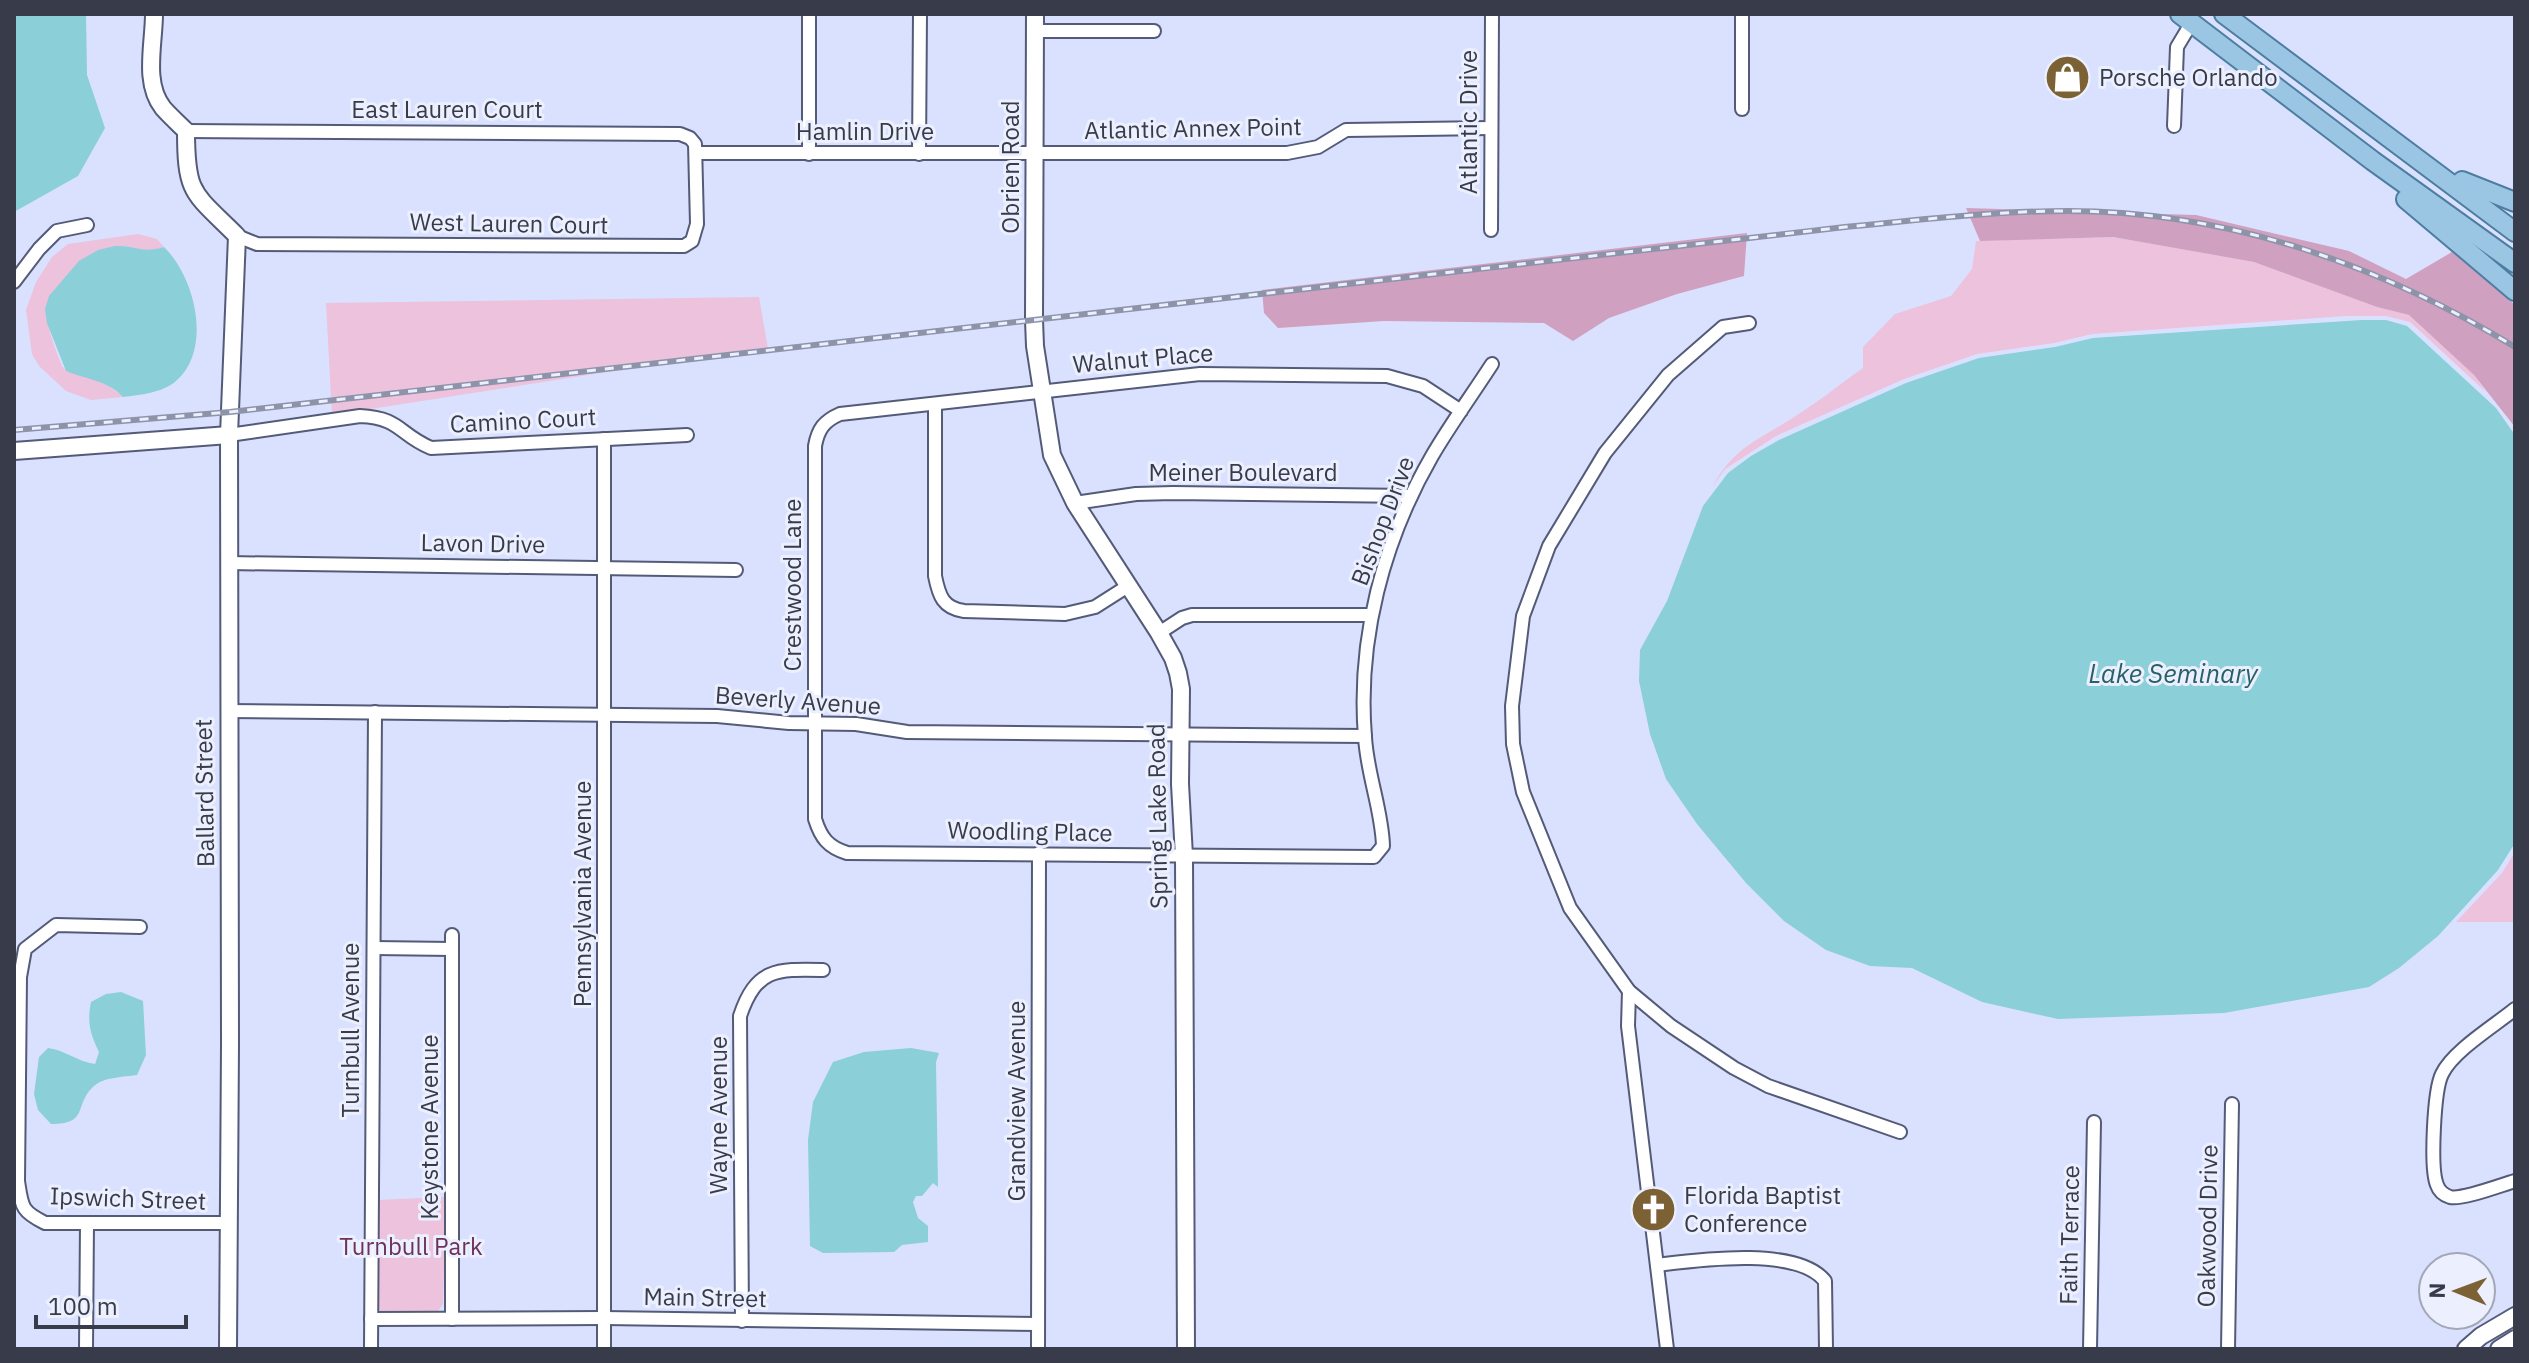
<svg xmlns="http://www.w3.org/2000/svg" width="2529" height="1363" font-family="'IBM Plex Sans',sans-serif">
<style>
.green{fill:#ecc2dd}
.forest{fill:#cfa0bf}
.water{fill:#8bcfd8}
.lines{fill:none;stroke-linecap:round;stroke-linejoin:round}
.street-casing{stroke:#535b79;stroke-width:16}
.secondary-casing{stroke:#535b79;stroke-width:20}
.primary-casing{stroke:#4d7da1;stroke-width:22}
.street{stroke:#fff;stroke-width:12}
.secondary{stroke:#fff;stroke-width:16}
.primary{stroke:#9bc6e3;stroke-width:18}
.rail-casing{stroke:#8d93a9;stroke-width:6}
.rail{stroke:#ebeffe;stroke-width:3;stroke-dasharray:9;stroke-linecap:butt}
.labels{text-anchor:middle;stroke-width:6;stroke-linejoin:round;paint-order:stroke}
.poi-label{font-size:24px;fill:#383c4a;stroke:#ebeffe;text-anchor:start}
.street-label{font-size:24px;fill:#383c4a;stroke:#ebeffe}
.park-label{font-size:24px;fill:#6c325b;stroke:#ebeffe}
.water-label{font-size:26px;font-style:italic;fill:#286067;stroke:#ebeffe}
</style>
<rect width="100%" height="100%" fill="#d9e1fe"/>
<g class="green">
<path d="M138 234 157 239 164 247 147 252 125 246 57 287C37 309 53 342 62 366 69 375 77 373 87 376 99 381 115 388 123 397L91 400 66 391 39 366 32 354 26 310 36 282 52 257 68 244Z"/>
<path d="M2113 237 2254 262 2377 307 2409 315 2474 375 2486 392 2410 322 2386 316H2346L2092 334 2054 343 1977 354 1904 379 1776 436 1725 469 1713 486C1735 445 1762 439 1797 415 1820 401 1841 383 1863 368V347L1895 314 1951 296 1972 269 1976 241Z"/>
<path d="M759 297 768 349 760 350V348L332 415 326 303Z"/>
<path d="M2515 852V922H2456L2502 873Z"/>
<path d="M446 1197 443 1304 438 1311 388 1314 377 1309V1200Z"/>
</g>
<g class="forest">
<path d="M1966 208 2196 215 2349 251 2406 279 2452 252 2515 305V427L2474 375 2409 315 2377 307 2254 262 2113 237 1980 241Z"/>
<path d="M1747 233 1744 276 1677 294 1609 318 1573 341 1544 323 1384 321 1278 328 1264 313 1262 290Z"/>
</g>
<g class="water">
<path d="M14 14H86L87 75 105 128 78 176 14 212Z"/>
<path d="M115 246C137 245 141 254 164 247 195 277 213 349 176 381 162 393 140 395 123 397 109 381 85 379 66 371L47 323 45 309 49 296 79 261 98 250Z"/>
<path d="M2362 320H2386L2407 326 2496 408 2515 435V843L2498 870 2438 936 2399 968 2369 987 2224 1013 2058 1019 1982 1002 1912 968 1870 966 1826 950 1784 921 1746 883 1697 824 1666 779 1650 734 1639 681 1640 650 1667 601 1703 506 1728 473 1751 456 1779 440 1906 383 1979 358 2055 347 2093 338Z"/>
<path d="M121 992 143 1001 146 1055 137 1075C124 1077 104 1077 94 1086 73 1105 90 1124 51 1124L38 1110 34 1094 39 1057 48 1048C65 1050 78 1062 95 1064L99 1052C90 1034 87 1022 91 1002L106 994Z"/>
<path d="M911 1048 939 1053 936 1062 938 1187 933 1183 922 1196H916L913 1202 918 1218 928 1226V1242L902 1245 894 1252 823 1253 810 1246 808 1140 813 1102 833 1062 864 1052Z"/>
</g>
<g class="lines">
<defs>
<g id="street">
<path d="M1035 31H1154"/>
<path d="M1742 109V14"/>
<path d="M2174 126 2177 47 2192 22"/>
<path d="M186 131 680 134 690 138 695 144 697 224 692 241 684 246 257 244 237 236"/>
<path d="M696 153H1287L1318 147 1346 130 1491 128"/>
<path d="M809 154V14"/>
<path d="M919 154 920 14"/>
<path d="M1491 230 1492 14"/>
<path d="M14 282 39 249 57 231 87 225"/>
<path d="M1749 323 1723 327 1668 375 1605 453 1549 546 1523 616 1512 706 1513 744 1523 792 1570 908 1629 991 1671 1026 1734 1068 1768 1086 1900 1132"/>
<path d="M935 404V576C939 596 943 608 964 611L1065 614 1095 607 1128 586"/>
<path d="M1461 411 1423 386 1387 376 1200 374 840 414C824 421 818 429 815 446V819C821 838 828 847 847 853L1374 857 1383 846C1382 810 1367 774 1365 737 1357 640 1383 541 1432 456 1450 425 1472 395 1492 364"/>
<path d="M229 435 360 416C401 418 398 434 431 448L687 435"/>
<path d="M604 439V1349"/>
<path d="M1075 503 1136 494 1173 493 1411 496"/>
<path d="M228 563 736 570"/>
<path d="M1159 633 1182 618 1192 615H1371"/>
<path d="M228 711 717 716 789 723 856 724 907 732 1365 736"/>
<path d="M140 927 56 925 25 949 20 977 18 1181C22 1207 21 1211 45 1223H228"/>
<path d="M452 935V1319"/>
<path d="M374 948 452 949"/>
<path d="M1629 991 1628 1026 1667 1349"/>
<path d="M2515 1009C2494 1026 2453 1051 2442 1074 2434 1090 2430 1168 2437 1185 2439 1191 2444 1195 2450 1197 2462 1200 2501 1185 2515 1181"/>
<path d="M1657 1265C1698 1260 1797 1246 1825 1281L1826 1349"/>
<path d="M371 1319 604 1318 1038 1324"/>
<path d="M742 1321 740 1016C756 968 777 969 823 970"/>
<path d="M86 1349 87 1223"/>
<path d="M371 1349 375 712"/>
<path d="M1038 1349 1039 853"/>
<path d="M2090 1349 2094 1122"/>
<path d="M2228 1349 2232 1104"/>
</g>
<g id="secondary">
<path d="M154 14C154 44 143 83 163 108 170 116 179 124 186 131 186 195 193 192 237 236L229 435 230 1044 228 1349"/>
<path d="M1035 14 1034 320 1035 346 1052 455 1075 503 1159 633 1173 658 1178 673 1181 689 1180 784 1184 856 1186 1349"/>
<path d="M14 451 229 435"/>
<path d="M2466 1349 2481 1336 2515 1316"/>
<path d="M2499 1349 2515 1339"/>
</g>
<g id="primary">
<path d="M2180 14 2373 161 2515 263"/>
<path d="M2224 14 2515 232"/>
<path d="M2462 181 2515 202"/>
<path d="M2406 199 2515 291"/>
</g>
</defs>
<use href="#street" class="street-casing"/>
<use href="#secondary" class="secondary-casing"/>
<use href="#primary" class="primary-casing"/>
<use href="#street" class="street"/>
<use href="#secondary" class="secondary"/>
<use href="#primary" class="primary"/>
<defs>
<path id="rail" d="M14 430 230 412 1845 227C1919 220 1994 211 2068 211 2227 211 2381 265 2515 347"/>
</defs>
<use href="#rail" class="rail-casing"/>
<use href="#rail" class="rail"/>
</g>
<defs>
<symbol id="shop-disc" viewBox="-11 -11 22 22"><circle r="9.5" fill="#7c6134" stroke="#ebeffe"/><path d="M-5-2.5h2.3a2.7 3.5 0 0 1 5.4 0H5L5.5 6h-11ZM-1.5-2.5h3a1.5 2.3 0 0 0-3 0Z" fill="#fff"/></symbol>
<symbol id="church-disc" viewBox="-11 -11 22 22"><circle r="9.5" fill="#7c6134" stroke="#ebeffe"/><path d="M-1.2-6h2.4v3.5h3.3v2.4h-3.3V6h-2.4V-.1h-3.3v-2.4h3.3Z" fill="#fff"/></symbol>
</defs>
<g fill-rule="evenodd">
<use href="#shop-disc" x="2042" y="52" width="51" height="51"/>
<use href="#church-disc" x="1628" y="1184" width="51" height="51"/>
</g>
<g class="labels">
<g class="poi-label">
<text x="2099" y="86">Porsche Orlando</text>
<text x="1684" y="1204">Florida Baptist<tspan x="1684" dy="28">Conference</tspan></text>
</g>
<g class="street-label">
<text x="447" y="118">East Lauren Court</text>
<text transform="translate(1469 122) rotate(-90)" y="8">Atlantic Drive</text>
<text transform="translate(1193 129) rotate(-1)" y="8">Atlantic Annex Point</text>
<text x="865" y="140">Hamlin Drive</text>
<text transform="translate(1011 167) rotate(-90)" y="8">Obrien Road</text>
<text transform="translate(509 224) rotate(1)" y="8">West Lauren Court</text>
<text transform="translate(1143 359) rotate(-5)" y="8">Walnut Place</text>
<text transform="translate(523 421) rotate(-3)" y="8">Camino Court</text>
<text x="1243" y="481">Meiner Boulevard</text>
<text transform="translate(1383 521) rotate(-69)" y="8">Bishop Drive</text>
<text transform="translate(483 544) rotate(1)" y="8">Lavon Drive</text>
<text transform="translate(793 585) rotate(-90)" y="8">Crestwood Lane</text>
<text transform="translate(798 701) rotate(4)" y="8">Beverly Avenue</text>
<text transform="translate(205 793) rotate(-91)" y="8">Ballard Street</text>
<text transform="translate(1158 816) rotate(-91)" y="8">Spring Lake Road</text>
<text transform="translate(1030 832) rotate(1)" y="8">Woodling Place</text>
<text transform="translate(583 894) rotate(-90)" y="8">Pennsylvania Avenue</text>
<text transform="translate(351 1030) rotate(-90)" y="8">Turnbull Avenue</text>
<text transform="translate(1017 1101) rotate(-90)" y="8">Grandview Avenue</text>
<text transform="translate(719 1115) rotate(-90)" y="8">Wayne Avenue</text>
<text transform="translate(430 1127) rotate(-90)" y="8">Keystone Avenue</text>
<text transform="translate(128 1199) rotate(2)" y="8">Ipswich Street</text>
<text transform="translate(2208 1226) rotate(-89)" y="8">Oakwood Drive</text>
<text transform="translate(2070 1235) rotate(-89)" y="8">Faith Terrace</text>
<text transform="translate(705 1298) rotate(1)" y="8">Main Street</text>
</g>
<g class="park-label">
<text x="411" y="1255">Turnbull Park</text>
</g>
<g class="water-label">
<text x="2173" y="683">Lake Seminary</text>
</g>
</g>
<rect width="2529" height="1363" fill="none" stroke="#383c4a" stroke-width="32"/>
<g transform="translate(2457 1291) rotate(271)"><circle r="38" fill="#ebeffe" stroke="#a3a7b6" stroke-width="2"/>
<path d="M0-6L14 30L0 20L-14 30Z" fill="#7c6134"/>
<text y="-12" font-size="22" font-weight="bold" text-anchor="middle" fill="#383c4a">N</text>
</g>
<path d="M36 1315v12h150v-12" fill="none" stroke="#383c4a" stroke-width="4"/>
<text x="48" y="1315" font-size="24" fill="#383c4a" stroke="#ebeffe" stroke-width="6" paint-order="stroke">100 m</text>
</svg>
